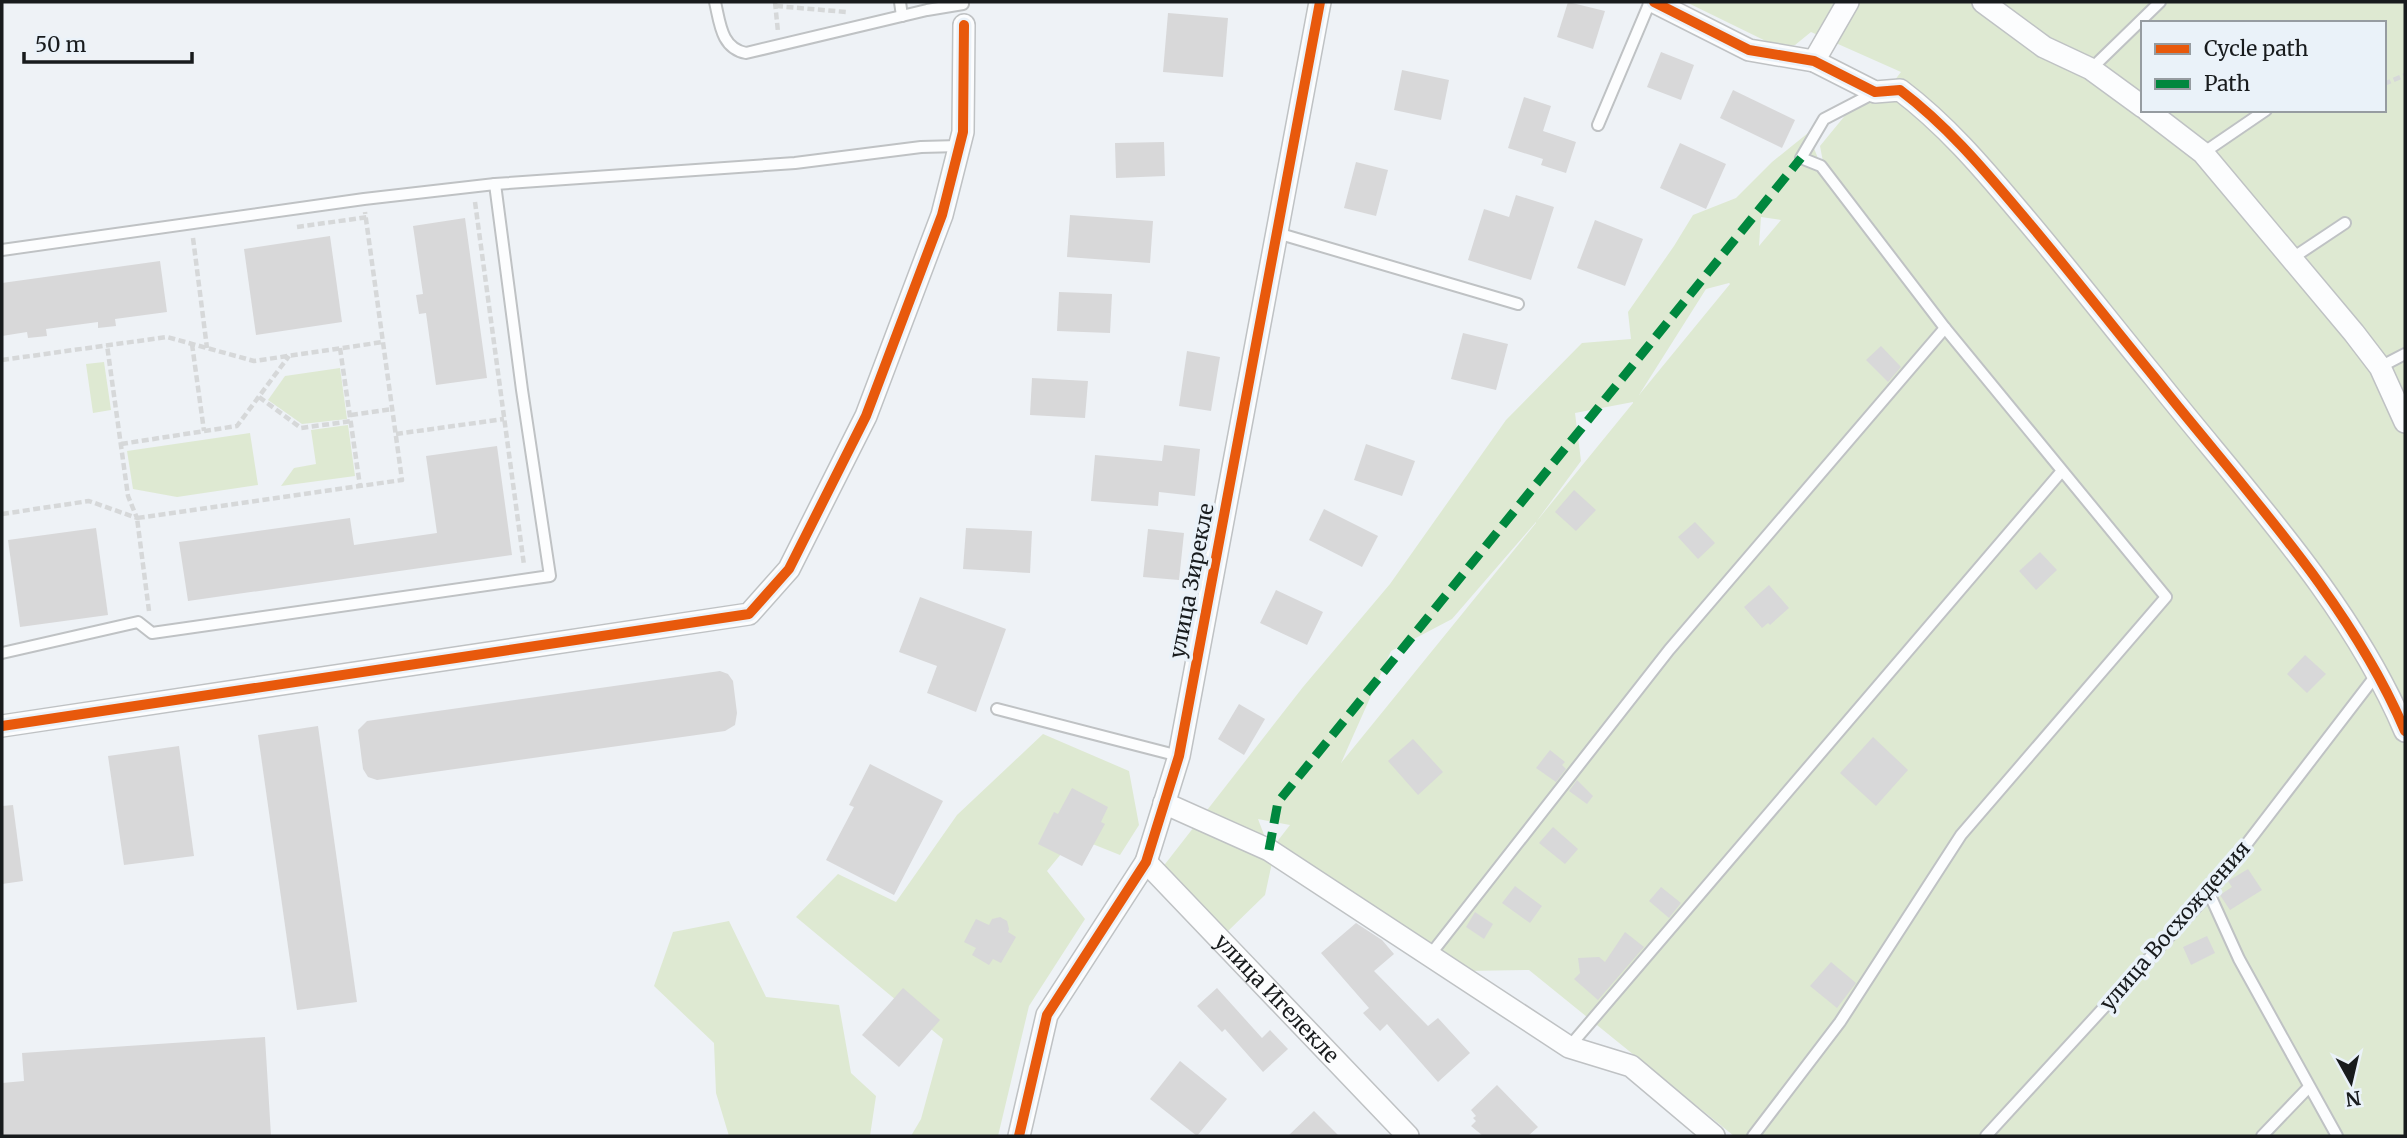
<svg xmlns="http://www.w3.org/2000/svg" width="2407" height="1138" font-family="Merriweather,serif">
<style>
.green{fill:#dee9d2;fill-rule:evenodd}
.building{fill:#d8d8d9}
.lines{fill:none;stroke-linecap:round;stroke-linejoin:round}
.lane-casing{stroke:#bfc2c4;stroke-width:14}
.street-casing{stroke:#bfc2c4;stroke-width:24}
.path{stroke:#d6d8d9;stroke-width:4.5;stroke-dasharray:7 3.5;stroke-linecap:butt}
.lane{stroke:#fcfdfe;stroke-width:10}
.street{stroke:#fcfdfe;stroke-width:21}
.quiet{stroke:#00873e;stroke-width:9;stroke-dasharray:18 9;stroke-linecap:butt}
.cycleway-casing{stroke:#eaf2f9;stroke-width:15}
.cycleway{stroke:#e8590c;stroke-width:10}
.labels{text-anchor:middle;stroke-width:7;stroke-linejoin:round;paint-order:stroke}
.street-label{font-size:21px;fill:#181b1d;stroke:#eaf2f9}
</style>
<rect width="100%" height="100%" fill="#eef2f6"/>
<g class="green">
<path d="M1686 2H2405V1136H1734L1529 970 1464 971 1276 843 1290 825 1258 819 1273 858 1265 895 1227 932 1162 868 1303 687 1390 584 1506 420 1582 343 1631 339 1628 312 1674 246 1693 215 1736 198 1772 162 1808 133 1821 166 1824 167 1820 146 1875 79 1891 85 1901 72 1811 32 1795 45 1778 47ZM2143 23H2384V110H2143ZM1761 217 1781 220 1759 246ZM1729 283 1730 284 1639 395 1706 289ZM1633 402V403L1536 522 1581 461 1575 413ZM1536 522V523L1341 763 1391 651 1452 619Z"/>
<path d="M104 362 111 410 93 413 86 364Z"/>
<path d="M340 368 347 419 302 424 268 400 285 376Z"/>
<path d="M348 425 355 476 281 486 294 468 316 464 311 430Z"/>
<path d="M250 433 258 485 177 497 133 489 127 451Z"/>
<path d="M1043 734 1129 771 1139 825 1120 855 1075 837 1047 871 1085 919 1029 1006 998 1136H911L921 1119 943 1039 796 917 838 874 896 902 957 815Z"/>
<path d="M729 921 766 997 839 1005 851 1073 876 1096 870 1136H729L716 1093 714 1043 654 986 673 932Z"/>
</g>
<g class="building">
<path d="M1568 2 1605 11 1593 49 1557 37Z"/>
<path d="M1168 13 1228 18 1223 77 1163 72Z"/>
<path d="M1661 52 1694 65 1681 100 1647 87Z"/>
<path d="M1402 70 1449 80 1441 120 1394 110Z"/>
<path d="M1733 90 1795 120 1782 148 1720 118Z"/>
<path d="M1524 97 1551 106 1543 131 1576 142 1566 173 1541 165 1543 159 1508 148Z"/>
<path d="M1164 142 1165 176 1116 178 1115 143Z"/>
<path d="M1680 143 1726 164 1706 209 1660 188Z"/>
<path d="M1356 162 1388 170 1376 216 1344 208Z"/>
<path d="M1516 195 1554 207 1531 280 1468 260 1484 209 1509 217Z"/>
<path d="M1070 215 1153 221 1150 263 1067 257Z"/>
<path d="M465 218 487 378 436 385 426 313 419 314 416 295 423 294 413 226Z"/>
<path d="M1595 220 1643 239 1625 286 1577 268Z"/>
<path d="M330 236 342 322 256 335 244 249Z"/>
<path d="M160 261 167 312 115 319 116 326 98 328V322L46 329 47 336 28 338 27 332 2 336V283Z"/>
<path d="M1059 292 1112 294 1110 333 1057 331Z"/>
<path d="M1463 333 1508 344 1496 390 1451 379Z"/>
<path d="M1881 346 1901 367 1888 382 1866 360Z"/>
<path d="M1187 351 1220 357 1211 411 1179 406Z"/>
<path d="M1032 378 1088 381 1085 418 1030 415Z"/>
<path d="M1366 444 1415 461 1402 496 1354 480Z"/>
<path d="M1164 445 1200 449 1195 496 1159 492 1158 506 1091 501 1095 455 1162 461Z"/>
<path d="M497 446 512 555 188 601 179 542 350 518 354 545 437 533 426 456Z"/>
<path d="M1574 490 1596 510 1576 531 1555 512Z"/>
<path d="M1324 509 1378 536 1362 567 1309 540Z"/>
<path d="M1695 522 1715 543 1698 559 1678 537Z"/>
<path d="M96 528 108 615 20 627 8 540Z"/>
<path d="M966 528 1032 531 1030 573 963 569Z"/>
<path d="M1148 529 1184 533 1179 580 1143 577Z"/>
<path d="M2040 552 2057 570 2036 590 2019 571Z"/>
<path d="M1769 585 1789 608 1770 625 1768 623 1762 628 1744 607Z"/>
<path d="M1276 590 1323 612 1307 645 1260 623Z"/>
<path d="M920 597 1006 629 976 712 927 693 937 666 899 652Z"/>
<path d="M2305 655 2326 674 2307 693 2287 674Z"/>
<path d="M720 671 728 674 733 681 737 713 735 725 725 731 377 780 368 777 363 769 358 730 367 721Z"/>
<path d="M1239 704 1265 719 1244 755 1218 739Z"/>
<path d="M318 726 357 1002 297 1010 258 735Z"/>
<path d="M1873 737 1908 770 1876 806 1840 773Z"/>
<path d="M1413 739 1443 772 1418 795 1388 761Z"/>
<path d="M179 746 194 856 124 865 108 756Z"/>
<path d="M1550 750 1565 762 1562 765 1566 769 1556 782 1536 768Z"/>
<path d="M870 764 943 801 894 895 826 860 854 807 849 805Z"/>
<path d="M1577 780 1593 796 1587 804 1569 791Z"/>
<path d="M1072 788 1108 807 1101 822 1105 824 1082 866 1038 844 1054 812 1058 814Z"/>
<path d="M13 805 23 881 2 884V806Z"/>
<path d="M1553 827 1578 849 1565 864 1539 843Z"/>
<path d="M2248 869 2262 890 2230 910 2220 895 2232 887 2228 881Z"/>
<path d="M1515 886 1542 906 1530 923 1502 903Z"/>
<path d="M1661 887 1681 903 1669 918 1649 901Z"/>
<path d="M1475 912 1493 924 1484 939 1466 927Z"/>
<path d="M1000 917 1007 921 1009 929 1008 932 1016 937 1001 963 993 959 989 965 972 955 976 948 964 942 976 919 989 925 992 919Z"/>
<path d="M1356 923 1382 940 1394 954 1374 971 1428 1026 1438 1018 1470 1053 1438 1082 1387 1024 1380 1031 1363 1013 1369 1008 1321 953Z"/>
<path d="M1625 932 1644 947 1598 1000 1574 979 1580 973 1578 958 1599 957 1605 962Z"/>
<path d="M2207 936 2215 953 2191 965 2183 947Z"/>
<path d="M1831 962 1856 983 1837 1008 1810 986Z"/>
<path d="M903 988 940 1020 899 1067 862 1035Z"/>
<path d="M1217 988 1262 1038 1270 1030 1288 1049 1263 1072 1225 1029 1222 1032 1197 1006Z"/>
<path d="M265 1037 271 1136H2V1083L24 1081 22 1053Z"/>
<path d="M1180 1061 1227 1099 1197 1136 1150 1099Z"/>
<path d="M1497 1085 1538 1127 1528 1136H1483L1471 1126 1476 1121 1473 1118 1476 1116 1471 1110Z"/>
<path d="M1314 1111 1339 1136H1288Z"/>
</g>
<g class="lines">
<defs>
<g id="lane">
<path d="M715 2C720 23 721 48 746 53L927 10 963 4"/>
<path d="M900 2 902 16"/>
<path d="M2091 69 2160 2"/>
<path d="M1598 125 1650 2"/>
<path d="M2203 153 2266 110"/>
<path d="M1277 233 1518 304"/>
<path d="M2 250 364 199 495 184 795 163 921 147 959 146"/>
<path d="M2291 259 2345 223"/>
<path d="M2380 367 2405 354"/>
<path d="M2 653 138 622 152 633 550 576 522 390 495 184"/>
<path d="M997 709 1179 756"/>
<path d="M2209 893 2239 959 2337 1136"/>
<path d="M1430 955 1669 650 1945 328"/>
<path d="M1569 1047 2061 472"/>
<path d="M1753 1136 1840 1022 1961 835 2166 597 1945 328 1821 166 1801 158 1824 119 1874 93"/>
<path d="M1986 1136 2209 893 2377 674"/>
<path d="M2262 1136 2309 1087"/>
</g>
<g id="street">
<path d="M1654 2 1749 50 1814 61 1875 92 1900 90C1945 124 1981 166 2018 210 2065 265 2109 322 2155 378 2243 489 2349 599 2405 731"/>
<path d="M1983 2 2044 47 2091 69 2143 107"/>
<path d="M1814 61 1848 2"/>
<path d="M2147 110 2203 153 2354 333 2380 367 2405 422"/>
<path d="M2 726 749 614 789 569 866 416 942 215 963 132 964 25"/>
<path d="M1164 803 1269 850 1569 1047 1631 1066 1714 1136"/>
<path id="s1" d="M1146 862 1408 1136"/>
<path d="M1019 1136 1047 1015 1146 862 1179 756 1320 2"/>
</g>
</defs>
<use href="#lane" class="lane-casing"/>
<use href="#street" class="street-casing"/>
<g class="path">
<path d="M775 2 778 32"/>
<path d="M776 6 846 12"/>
<path d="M2384 84 2405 75"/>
<path d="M475 202 524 565"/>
<path d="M297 227 368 217"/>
<path d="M193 238 207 348"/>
<path d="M192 344 204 431"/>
<path d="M340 348 360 486"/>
<path d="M2 360 167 337 254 361 383 342"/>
<path d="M259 397 301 428 352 421"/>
<path d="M351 415 392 409"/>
<path d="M396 434 504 419"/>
<path d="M121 444 237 426 289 356"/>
<path d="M2 514 89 501 137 518 128 496 107 345"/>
<path d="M149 611 137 518 402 480 365 212"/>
</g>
<use href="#lane" class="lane"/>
<use href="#street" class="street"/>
<path class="quiet" d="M1269 850 1278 802 1801 158"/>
<defs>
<g id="cycleway">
<path d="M1654 2 1749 50 1814 61 1875 92 1900 90C1945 124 1981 166 2018 210 2065 265 2109 322 2155 378 2243 489 2349 599 2405 731"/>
<path d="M2 726 749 614 789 569 866 416 942 215 963 132 964 25"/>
<path d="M1019 1136 1047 1015 1146 862 1179 756 1320 2"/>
</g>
</defs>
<use href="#cycleway" class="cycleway-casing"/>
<use href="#cycleway" class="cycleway"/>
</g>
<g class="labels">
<g class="street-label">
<text transform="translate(1192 581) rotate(-79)" y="7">улица Зирекле</text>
<text transform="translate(2175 926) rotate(-49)" y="7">улица Восхождения</text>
<text dy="7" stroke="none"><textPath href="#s1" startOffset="189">улица Игелекле</textPath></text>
</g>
</g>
<rect width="2407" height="1138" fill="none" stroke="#181b1d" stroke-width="7"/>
<rect x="2141" y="21" width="245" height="91" fill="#eaf2f9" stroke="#969ca1" stroke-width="2"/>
<rect x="2155" y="44" width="35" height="10" fill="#e8590c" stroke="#969ca1" stroke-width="2"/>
<text x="2204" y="56" font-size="21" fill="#181b1d">Cycle path</text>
<rect x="2155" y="79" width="35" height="10" fill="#00873e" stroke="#969ca1" stroke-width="2"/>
<text x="2204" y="91" font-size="21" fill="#181b1d">Path</text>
<g transform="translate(2351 1082) rotate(172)" stroke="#eaf2f9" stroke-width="5" paint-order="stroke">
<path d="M0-5L12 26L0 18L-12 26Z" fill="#181b1d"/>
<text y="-10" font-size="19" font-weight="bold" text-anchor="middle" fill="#181b1d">N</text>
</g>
<path d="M24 52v10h168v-10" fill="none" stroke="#181b1d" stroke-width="3.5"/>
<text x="35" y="52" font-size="21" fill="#181b1d" stroke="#eaf2f9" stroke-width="5" paint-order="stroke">50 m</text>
</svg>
